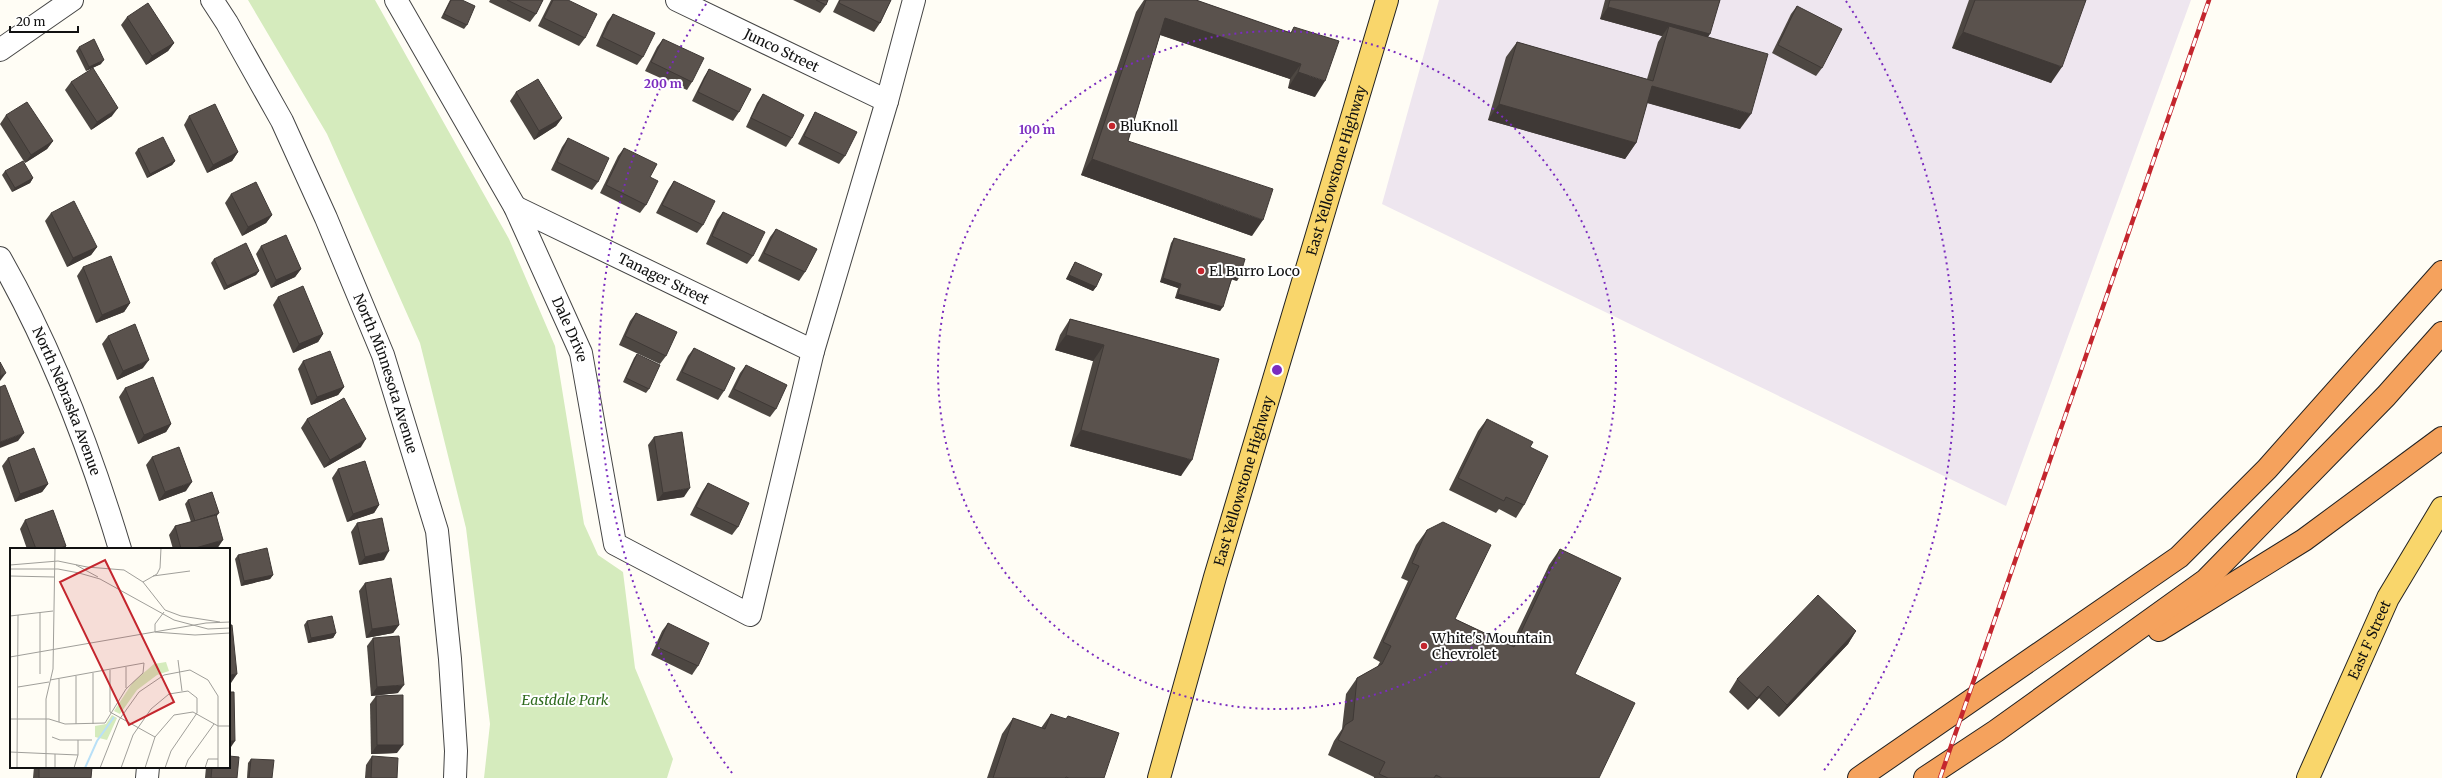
<svg xmlns="http://www.w3.org/2000/svg" width="2442" height="778" font-family="Merriweather,serif">
<style>
.industrial{fill:#eee6ef}
.park{fill:#d5ebbd}
.lines{fill:none;stroke-linecap:round;stroke-linejoin:round}
.street-casing{stroke:#444;stroke-width:24}
.primary-casing{stroke:#222;stroke-width:24}
.highway-casing{stroke:#222;stroke-width:24}
.street{stroke:#fff;stroke-width:22}
.primary{stroke:#f9d66b;stroke-width:22}
.highway{stroke:#f5a25d;stroke-width:22}
.rail-casing{stroke:#c4262e;stroke-width:4.5}
.rail{stroke:#fff;stroke-width:3;stroke-dasharray:9;stroke-linecap:butt}
.wall{fill:#4d4742}
.shaded-wall{fill:#3f3936}
.building{fill:#5a524d;stroke:#3f3936}
.ring{fill:none;stroke:#7b2cbf;stroke-width:2;stroke-dasharray:2 4}
.poi-dot{fill:#c4262e;stroke:#fff;stroke-width:1.5}
.labels{text-anchor:middle;stroke-width:4;stroke-linejoin:round;paint-order:stroke}
.street-label{font-size:14px;fill:#111;stroke:#fff}
.poi-label{font-size:14px;fill:#111;stroke:#fff;text-anchor:start}
.park-label{font-size:14px;font-style:italic;fill:#2f6b1f;stroke:#fff}
.inset-river{fill:none;stroke:#b9e0f7;stroke-width:2}
.inset-road{fill:none;stroke:#a09f9a;stroke-width:1}
.view{fill:#c4262e;fill-opacity:0.15;stroke:#c4262e;stroke-width:2}
.inset-edge{fill:none;stroke:#111;stroke-width:2}
.centre{fill:#7b2cbf;stroke:#fff;stroke-width:2}
.ring-label{font-size:12px;text-anchor:middle;font-weight:bold;fill:#7b2cbf;stroke:#fff;stroke-width:4;stroke-linejoin:round;paint-order:stroke}
</style>
<rect width="100%" height="100%" fill="#fffdf5"/>
<path class="industrial" d="M1439 0H2191L2006 506 1382 204Z"/>
<path class="park" d="M248 0H375L509 239 555 346 584 524 598 555 623 572 635 668 673 759 667 778H484L490 724 466 528 420 343 327 134Z"/>
<g class="lines">
<defs>
<g id="street">
<path id="s1" d="M212 0 227 23 282 121 326 218 383 355 437 531 450 659 456 751 455 778"/>
<path id="s2" d="M396 0 515 207 581 353 615 544 750 615 813 351 887 101 914 0"/>
<path id="s3" d="M677 0 887 101"/>
<path d="M0 50 72 0"/>
<path id="s4" d="M515 207 813 351"/>
<path id="s5" d="M0 258C52 349 90 449 120 549"/>
<path d="M147 778 148 767"/>
</g>
<g id="primary">
<path id="s6" d="M1159 778 1215 577 1387 0"/>
<path id="s7" d="M2308 778 2388 598 2442 508"/>
</g>
<g id="highway">
<path d="M2159 630 2304 540 2442 438"/>
<path d="M1859 778 2179 557 2267 469 2442 272"/>
<path d="M1925 778 1996 731 2206 580 2386 396 2442 333"/>
</g>
</defs>
<use href="#street" class="street-casing"/>
<use href="#primary" class="primary-casing"/>
<use href="#highway" class="highway-casing"/>
<use href="#street" class="street"/>
<use href="#primary" class="primary"/>
<use href="#highway" class="highway"/>
<defs>
<path id="rail" d="M1940 778 2209 0"/>
</defs>
<use href="#rail" class="rail-casing"/>
<use href="#rail" class="rail"/>
</g>
<g class="wall">
<path d="M450 0H462L467 25 464 29 441 18Z"/>
<path d="M490 0H543L536 14 530 22 489 2Z"/>
<path d="M551 0H568L585 38 579 46 538 26Z"/>
<path d="M793 0H828L826 5 820 13Z"/>
<path d="M839 0H891L880 23 874 32 833 12Z"/>
<path d="M1144 0H1196L1291 33 1294 27 1315 97 1288 88 1290 79 1160 35 1128 141 1252 236 1081 175 1136 12Z"/>
<path d="M1605 0H1720L1708 37 1740 129 1647 103 1636 143 1625 159 1488 120 1506 57 1517 42 1647 79 1658 42 1662 36 1600 19Z"/>
<path d="M1969 0H2086L2051 83 1952 48Z"/>
<path d="M1797 6 1822 68 1816 76 1772 53 1791 14Z"/>
<path d="M613 14 643 57 637 65 596 46 607 22Z"/>
<path d="M127 17 174 43 168 51 146 65 121 25Z"/>
<path d="M663 39 692 82 687 90 645 71 657 47Z"/>
<path d="M79 47 101 64 86 71 76 51Z"/>
<path d="M709 69 739 112 733 121 692 101 704 77Z"/>
<path d="M71 82 112 116 91 130 65 90Z"/>
<path d="M516 92 562 118 556 126 534 140 510 101Z"/>
<path d="M763 94 792 138 786 147 746 127 757 103Z"/>
<path d="M815 112 845 156 839 164 798 144 810 121Z"/>
<path d="M6 115 53 141 47 149 25 163 0 124Z"/>
<path d="M189 116 238 152 232 161 207 173 184 125Z"/>
<path d="M568 138 598 182 592 190 551 170 562 147Z"/>
<path d="M624 148 650 177 646 205 640 213 600 193 618 156Z"/>
<path d="M138 149 175 161 172 165 147 178 135 153Z"/>
<path d="M5 171 33 178 30 183 12 192 2 175Z"/>
<path d="M674 181 703 225 697 233 656 213 668 190Z"/>
<path d="M231 194 272 215 266 223 242 236 225 203Z"/>
<path d="M723 212 753 256 747 264 706 244 717 220Z"/>
<path d="M51 213 97 247 91 255 67 267 45 221Z"/>
<path d="M776 229 805 272 799 281 758 261 770 237Z"/>
<path d="M1174 238 1237 281 1232 279 1220 311 1175 298 1178 288 1160 282 1171 243Z"/>
<path d="M261 246 301 269 295 277 271 288 256 254Z"/>
<path d="M214 259 259 271 256 275 224 290 211 263Z"/>
<path d="M1075 262 1096 287 1093 291 1066 279 1072 267Z"/>
<path d="M83 267 130 303 124 312 96 323 77 276Z"/>
<path d="M278 297 323 334 318 342 293 353 273 305Z"/>
<path d="M636 313 666 356 660 364 619 345 630 321Z"/>
<path d="M1070 319 1219 359 1181 476 1070 446 1093 361 1055 350 1060 335Z"/>
<path d="M108 336 143 368 117 380 102 344Z"/>
<path d="M694 348 724 391 718 400 676 380 688 356Z"/>
<path d="M637 354 649 389 646 393 623 382 634 358Z"/>
<path d="M303 361 344 387 338 395 311 405 298 369Z"/>
<path d="M746 365 776 409 770 417 728 397 740 373Z"/>
<path d="M125 388 171 424 166 432 138 444 119 397Z"/>
<path d="M307 419 361 447 324 468 301 428Z"/>
<path d="M1487 419 1524 505 1516 518 1499 509 1496 513 1449 490 1478 431Z"/>
<path d="M654 437 684 497 657 501 648 445Z"/>
<path d="M152 457 186 491 159 501 146 465Z"/>
<path d="M8 458 48 484 42 492 15 502 2 466Z"/>
<path d="M338 469 379 505 374 513 347 522 332 478Z"/>
<path d="M708 483 738 527 732 535 690 515 702 492Z"/>
<path d="M188 500 216 517 217 549H173L169 535 175 526 191 522 185 504Z"/>
<path d="M25 520 66 546 64 549H27L20 529Z"/>
<path d="M357 523 384 560 359 565 351 532Z"/>
<path d="M1427 530 1455 619 1511 645 1549 565 1560 549 1575 674 1599 778H1374V777L1328 755 1334 741 1342 729 1346 694 1357 678 1377 667 1380 662 1373 658 1408 581 1401 578 1416 545Z"/>
<path d="M238 555 273 575 270 579 241 586 235 559Z"/>
<path d="M365 583 399 625 393 633 366 638 359 591Z"/>
<path d="M307 621 336 633 333 638 308 643 304 625Z"/>
<path d="M668 623 698 666 692 675 651 655 662 631Z"/>
<path d="M1856 631 1848 644 1779 717 1759 698 1748 710 1729 692 1737 679Z"/>
<path d="M373 638 398 693 371 696 367 646Z"/>
<path d="M376 696 397 753 371 754 370 704Z"/>
<path d="M1051 714 1104 778H987L1002 734 1013 718 1041 728Z"/>
<path d="M372 756 397 778H365L366 765Z"/>
<path d="M251 759 272 778H247L248 763Z"/>
<path d="M34 767H92L91 778H33Z"/>
<path d="M206 767H229L237 778H205Z"/>
</g>
<g class="shaded-wall">
<path d="M1608 7 1710 34 1702 46 1669 26 1662 36 1600 19Z"/>
<path d="M1165 18 1301 64 1290 79 1155 33Z"/>
<path d="M1963 32 2062 67 2051 83 1952 48Z"/>
<path d="M174 43 168 51 146 65 152 56Z"/>
<path d="M104 60 101 64 86 71 89 67Z"/>
<path d="M1298 72 1325 81 1315 97 1288 88Z"/>
<path d="M1652 86 1751 114 1740 129 1641 101Z"/>
<path d="M1499 104 1636 143 1625 159 1488 120Z"/>
<path d="M118 108 112 116 91 130 97 122Z"/>
<path d="M562 118 556 126 534 140 539 131Z"/>
<path d="M53 141 47 149 25 163 31 155Z"/>
<path d="M238 152 232 161 207 173 213 165Z"/>
<path d="M1092 159 1263 220 1252 236 1081 175Z"/>
<path d="M175 161 172 165 147 178 150 174Z"/>
<path d="M33 178 30 183 12 192 15 188Z"/>
<path d="M272 215 266 223 242 236 248 227Z"/>
<path d="M97 247 91 255 67 267 73 258Z"/>
<path d="M301 269 295 277 271 288 276 280Z"/>
<path d="M259 271 256 275 224 290 227 286Z"/>
<path d="M1233 274 1240 276 1237 281 1230 279Z"/>
<path d="M1069 275 1096 287 1093 291 1066 279Z"/>
<path d="M1163 278 1181 284 1178 288 1160 282Z"/>
<path d="M1178 294 1223 307 1220 311 1175 298Z"/>
<path d="M130 303 124 312 96 323 102 315Z"/>
<path d="M323 334 318 342 293 353 299 344Z"/>
<path d="M1066 335 1104 345 1093 361 1055 350Z"/>
<path d="M149 360 143 368 117 380 123 371Z"/>
<path d="M6 373 0 381V376Z"/>
<path d="M344 387 338 395 311 405 317 397Z"/>
<path d="M171 424 166 432 138 444 144 435Z"/>
<path d="M1081 430 1192 460 1181 476 1070 446Z"/>
<path d="M24 433 18 441 0 448V442Z"/>
<path d="M366 439 361 447 324 468 330 460Z"/>
<path d="M192 482 186 491 159 501 165 492Z"/>
<path d="M48 484 42 492 15 502 20 494Z"/>
<path d="M690 488 684 497 657 501 663 493Z"/>
<path d="M379 505 374 513 347 522 353 514Z"/>
<path d="M219 513 216 517 195 521Z"/>
<path d="M223 540 217 549H192Z"/>
<path d="M66 546 64 549H58Z"/>
<path d="M389 551 384 560 359 565 365 557Z"/>
<path d="M273 575 270 579 241 586 244 581Z"/>
<path d="M399 625 393 633 366 638 372 629Z"/>
<path d="M1856 631 1848 644 1779 717 1787 705Z"/>
<path d="M336 633 333 638 308 643 311 638Z"/>
<path d="M237 674 231 683H229V675Z"/>
<path d="M404 685 398 693 371 696 377 687Z"/>
<path d="M1768 686 1759 698 1748 710 1757 698Z"/>
<path d="M229 741H235L229 750Z"/>
<path d="M377 745H403L397 753 371 754Z"/>
</g>
<g class="building">
<path d="M451 0H462L475 6 467 25 444 14Z"/>
<path d="M507 0H543L536 14Z"/>
<path d="M553 0H568L597 14 585 38 544 18Z"/>
<path d="M816 0H828L826 5Z"/>
<path d="M840 0H891L880 23 839 3Z"/>
<path d="M1146 0H1196L1291 33 1294 27 1339 41 1325 81 1298 72 1301 64 1165 18 1128 141 1273 189 1263 220 1092 159Z"/>
<path d="M1610 0H1720L1710 34 1608 7Z"/>
<path d="M1975 0H2086L2062 67 1963 32Z"/>
<path d="M148 3 174 43 152 56 127 17Z"/>
<path d="M1797 6 1842 29 1822 68 1778 45Z"/>
<path d="M613 14 655 33 643 57 602 37Z"/>
<path d="M1669 26 1768 54 1751 114 1652 86 1636 143 1499 104 1517 42 1653 81Z"/>
<path d="M94 39 104 60 89 67 79 47Z"/>
<path d="M663 39 704 58 692 82 651 62Z"/>
<path d="M93 68 118 108 97 122 71 82Z"/>
<path d="M709 69 751 89 739 112 698 92Z"/>
<path d="M538 79 562 118 539 131 516 92Z"/>
<path d="M763 94 804 115 792 138 751 118Z"/>
<path d="M27 102 53 141 31 155 6 115Z"/>
<path d="M215 104 238 152 213 165 189 116Z"/>
<path d="M815 112 857 132 845 156 804 136Z"/>
<path d="M163 137 175 161 150 174 138 149Z"/>
<path d="M568 138 609 158 598 182 557 162Z"/>
<path d="M624 148 657 164 650 177 658 181 646 205 606 185Z"/>
<path d="M23 161 33 178 15 188 5 171Z"/>
<path d="M674 181 715 201 703 225 662 205Z"/>
<path d="M256 182 272 215 248 227 231 194Z"/>
<path d="M74 201 97 247 73 258 51 213Z"/>
<path d="M723 212 765 232 753 256 712 236Z"/>
<path d="M776 229 817 249 805 272 764 253Z"/>
<path d="M286 235 301 269 276 280 261 246Z"/>
<path d="M1174 238 1245 259 1240 276 1233 274 1223 307 1178 294 1181 284 1163 278Z"/>
<path d="M246 243 259 271 227 286 214 259Z"/>
<path d="M111 256 130 303 102 315 83 267Z"/>
<path d="M1075 262 1102 274 1096 287 1069 275Z"/>
<path d="M303 286 323 334 299 344 278 297Z"/>
<path d="M636 313 677 332 666 356 625 336Z"/>
<path d="M1070 319 1219 359 1192 460 1081 430 1104 345 1066 335Z"/>
<path d="M135 324 149 360 123 371 108 336Z"/>
<path d="M694 348 735 368 724 391 682 372Z"/>
<path d="M330 351 344 387 317 397 303 361Z"/>
<path d="M637 354 660 365 649 389 626 378Z"/>
<path d="M0 362 6 373 0 376Z"/>
<path d="M746 365 787 385 776 409 734 389Z"/>
<path d="M153 377 171 424 144 435 125 388Z"/>
<path d="M5 385 24 433 0 442V387Z"/>
<path d="M344 398 366 439 330 460 307 419Z"/>
<path d="M1487 419 1533 442 1530 447 1548 456 1524 505 1506 497 1504 501 1458 478Z"/>
<path d="M682 432 690 488 663 493 654 437Z"/>
<path d="M179 447 192 482 165 492 152 457Z"/>
<path d="M34 448 48 484 20 494 8 458Z"/>
<path d="M365 461 379 505 353 514 338 469Z"/>
<path d="M708 483 749 503 738 527 696 507Z"/>
<path d="M212 492 219 513 195 521 188 500Z"/>
<path d="M53 510 66 546 58 549H36L25 520Z"/>
<path d="M216 515 223 540 192 549H181L175 526Z"/>
<path d="M382 518 389 551 365 557 357 523Z"/>
<path d="M1443 522 1491 545 1455 619 1514 647 1560 549 1621 578 1575 674 1635 703 1599 778H1442L1436 775 1434 778H1388L1379 774 1385 762 1338 740 1345 725 1353 720 1357 678 1382 664 1391 646 1383 642 1419 566 1412 563 1427 530Z"/>
<path d="M267 548 273 575 244 581 238 555Z"/>
<path d="M391 578 399 625 372 629 365 583Z"/>
<path d="M1818 595 1856 631 1787 705 1768 686 1757 698 1737 679Z"/>
<path d="M332 616 336 633 311 638 307 621Z"/>
<path d="M668 623 709 643 698 666 657 647Z"/>
<path d="M229 625H232L237 674 229 675Z"/>
<path d="M399 636 404 685 377 687 373 638Z"/>
<path d="M229 692H234L235 741H229Z"/>
<path d="M403 695V745H377L376 696Z"/>
<path d="M1051 714 1066 719 1068 716 1119 733 1104 778H1069L1066 777 1065 778H993L1013 718 1045 729Z"/>
<path d="M229 756 239 757 237 778H211L212 767H229Z"/>
<path d="M372 756 398 758 397 778H371Z"/>
<path d="M251 759 274 760 272 778H249Z"/>
<path d="M39 767H92L91 778H39Z"/>
</g>
<g class="ring">
<circle cx="1277" cy="370" r="339"/>
<path d="M732 773A678 678 0 0 1 708 1M1846 1A678 678 0 0 1 1822 773"/>
</g>
<g class="poi-dot">
<circle cx="1112" cy="126" r="4"/>
<circle cx="1201" cy="271" r="4"/>
<circle cx="1424" cy="646" r="4"/>
</g>
<g class="labels">
<g class="street-label">
<text dy="5" stroke="none"><textPath href="#s3" startOffset="116">Junco Street</textPath></text>
<text dy="5" stroke="none"><textPath href="#s6" startOffset="633">East Yellowstone Highway</textPath></text>
<text dy="5" stroke="none"><textPath href="#s4" startOffset="165">Tanager Street</textPath></text>
<text dy="5" stroke="none"><textPath href="#s2" startOffset="373">Dale Drive</textPath></text>
<text dy="5" stroke="none"><textPath href="#s1" startOffset="413">North Minnesota Avenue</textPath></text>
<text dy="5" stroke="none"><textPath href="#s5" startOffset="158">North Nebraska Avenue</textPath></text>
<text dy="5" stroke="none"><textPath href="#s6" startOffset="309">East Yellowstone Highway</textPath></text>
<text dy="5" stroke="none"><textPath href="#s7" startOffset="151">East F Street</textPath></text>
</g>
<g class="poi-label">
<text x="1120" y="131">BluKnoll</text>
<text x="1209" y="276">El Burro Loco</text>
<text x="1432" y="643">White's Mountain<tspan x="1432" dy="16">Chevrolet</tspan></text>
</g>
<g class="park-label">
<text x="565" y="705">Eastdale Park</text>
</g>
</g>
<g transform="translate(10 548)">
<rect width="220" height="220" fill="#fffdf5"/>
<path d="M156 114 159 123 147 127 127 142 110 166 104 163 123 134 144 116ZM102 167 107 170 97 192 85 189V178L96 176Z" fill="#d5ebbd"/>
<path class="inset-river" d="M75 220 87 193 104 169"/>
<path class="inset-road" d="M0 17 48 13 77 19 114 22 133 34 155 62 171 68 210 74M66 17 88 29M0 21H48L69 25 90 31 164 72 198 81 220 80M0 28 44 29M143 28 180 23M133 34 147 26 150 20 151 0M30 64V126M0 68 43 63M145 84V76L154 64M145 84 185 87 220 85M0 109 196 75 220 74M168 112 172 143M116 119V140M100 122V164L145 189M83 125V176M8 139 39 134M0 171H39L55 176 95 175 116 141 133 125 134 115 40 132M49 174V131M66 176V128M42 189 50 192H82M0 204 68 207M45 206V220M7 220 8 67M36 220V151L43 121 45 0M64 220 68 207V192M90 220 109 172 129 144 154 127 180 122 198 132 208 148V220M111 220 123 187 141 161 159 146 178 143 187 150V165L161 203 155 220M135 220 145 189 164 167 183 164 208 178H220M175 220 178 212 204 176M195 220 198 211H208"/>
<path class="view" d="M95 12 164 154 119 177 50 34Z"/>
<rect width="220" height="220" class="inset-edge"/>
</g>
<circle cx="1277" cy="370" r="6" class="centre"/>
<g class="ring-label">
<text x="663" y="88">200 m</text>
<text x="1037" y="134">100 m</text>
</g>
<path d="M10 26v6h68v-6" fill="none" stroke="#111111" stroke-width="2"/>
<text x="16" y="26" font-size="12" fill="#111111" stroke="#ffffff" stroke-width="3" paint-order="stroke">20 m</text>
</svg>
